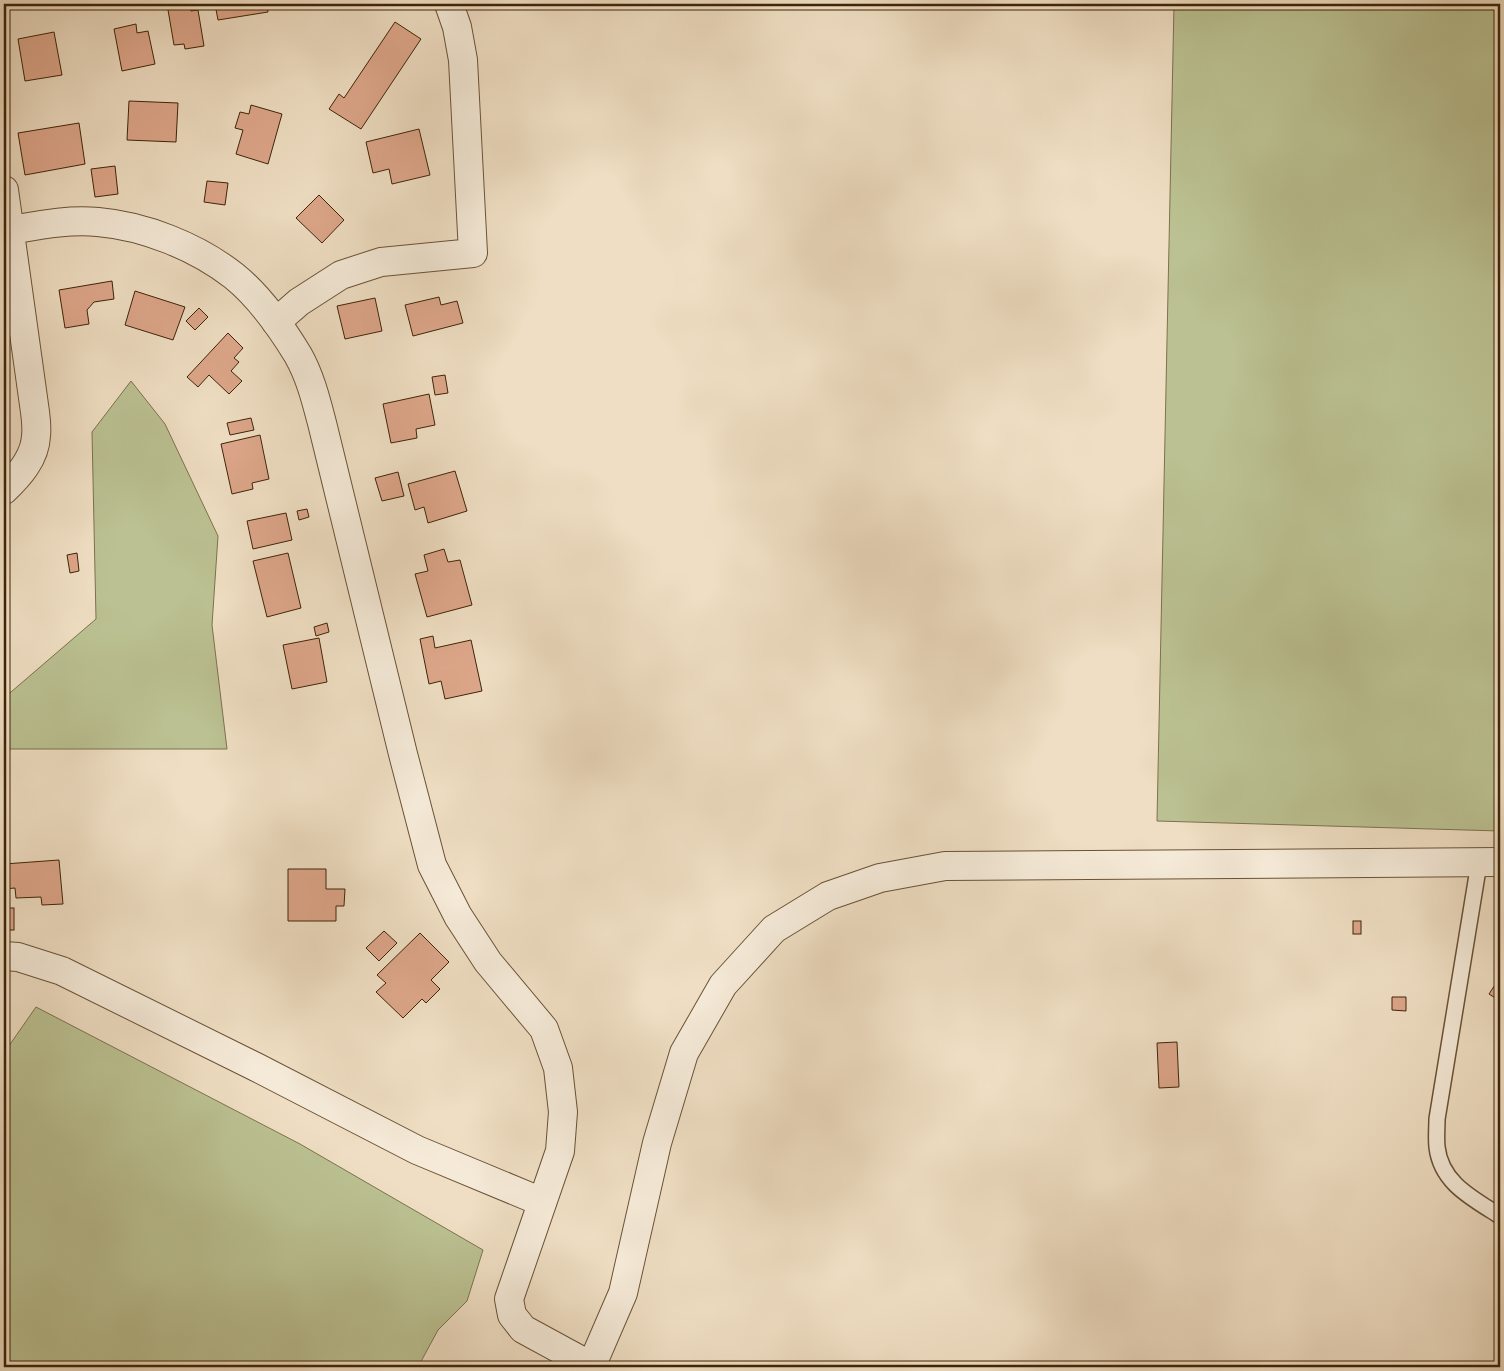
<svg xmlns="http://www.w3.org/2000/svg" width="1504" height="1371" font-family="'Libre Caslon Text',serif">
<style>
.green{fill:#bbc192;stroke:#7c724c}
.building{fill:#dda68a;stroke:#3e2407}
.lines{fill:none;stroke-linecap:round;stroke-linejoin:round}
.service-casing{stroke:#6a5236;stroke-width:18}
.minor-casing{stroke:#6a5236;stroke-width:30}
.tertiary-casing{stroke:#6a5236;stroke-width:30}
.service{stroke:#f5ead8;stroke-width:15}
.minor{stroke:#f5ead8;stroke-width:28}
.tertiary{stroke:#f5ead8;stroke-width:28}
</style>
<rect width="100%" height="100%" fill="#efdec3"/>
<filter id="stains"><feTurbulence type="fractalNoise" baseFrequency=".004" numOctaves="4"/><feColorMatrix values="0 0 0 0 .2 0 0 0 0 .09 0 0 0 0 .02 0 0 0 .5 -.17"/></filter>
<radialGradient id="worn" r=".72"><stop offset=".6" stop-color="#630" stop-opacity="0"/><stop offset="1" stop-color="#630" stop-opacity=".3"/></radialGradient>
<g class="green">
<path d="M1174 4H1500V831L1157 821Z"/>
<path d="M131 381 165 424 218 536 212 625 227 749H4V698L96 619 92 432Z"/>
<path d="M36 1007 300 1144 483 1250 467 1301 438 1330 418 1367H4V1053Z"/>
</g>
<g class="building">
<path d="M167 4H190L191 11 198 10 204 46 185 49 184 44 174 45Z"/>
<path d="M215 4H267L268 12 218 20Z"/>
<path d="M395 22 421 39 361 129 329 109 339 94 344 98Z"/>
<path d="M136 24 137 33 148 31 155 64 122 71 114 29Z"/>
<path d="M54 32 62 75 25 81 18 39Z"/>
<path d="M129 101 178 103 176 142 127 140Z"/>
<path d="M251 105 282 114 268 164 236 154 243 130 235 128 240 112 249 114Z"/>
<path d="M79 123 85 164 25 175 18 133Z"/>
<path d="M419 129 430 175 392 184 389 169 373 173 366 142Z"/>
<path d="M115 166 118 194 95 197 91 169Z"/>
<path d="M207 181 228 183 225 205 204 202Z"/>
<path d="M319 195 344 220 322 243 296 218Z"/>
<path d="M112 281 114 299 94 302 87 310 89 324 65 328 59 290Z"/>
<path d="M135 291 185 307 173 340 125 325Z"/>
<path d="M439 297 441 305 457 301 463 323 413 336 405 305Z"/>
<path d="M375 298 382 331 345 339 337 306Z"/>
<path d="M199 308 208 317 195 330 186 321Z"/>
<path d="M228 333 243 348 234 358 239 362 231 371 242 381 229 394 209 375 198 387 187 377Z"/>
<path d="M445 375 448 393 435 395 432 377Z"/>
<path d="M429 394 435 425 416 429 417 438 391 443 383 404Z"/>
<path d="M251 418 254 430 230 435 227 423Z"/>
<path d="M260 435 269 479 252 483 253 489 232 494 221 444Z"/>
<path d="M455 471 467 511 428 523 424 507 415 510 408 484Z"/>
<path d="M398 472 404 496 382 501 375 478Z"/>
<path d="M307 509 309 517 299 520 297 511Z"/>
<path d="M286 513 292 540 253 549 247 521Z"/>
<path d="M444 549 448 562 460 560 472 605 427 617 415 574 428 571 424 555Z"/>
<path d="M77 553 79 571 70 573 67 555Z"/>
<path d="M288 553 301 608 267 617 253 561Z"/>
<path d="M327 623 329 632 316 636 314 627Z"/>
<path d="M433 636 435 648 471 640 482 691 445 699 441 681 429 684 420 639Z"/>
<path d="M319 638 327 682 292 689 283 645Z"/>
<path d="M59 860 63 904 42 905 41 897 16 898 15 888 4 889V864Z"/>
<path d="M288 869H326V889H345L344 906H336V921H288Z"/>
<rect x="4" y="908" width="10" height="22"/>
<rect x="1353" y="921" width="8" height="13"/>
<path d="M384 931 397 943 379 961 366 948Z"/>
<path d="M420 933 449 962 431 980 440 989 426 1003 422 999 403 1018 376 992 386 983 377 975Z"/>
<path d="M1500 977V1001L1489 994Z"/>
<path d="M1392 997H1406V1011L1392 1010Z"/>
<path d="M1177 1042 1179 1087 1159 1088 1157 1043Z"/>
</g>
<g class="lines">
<defs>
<path id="service" d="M1479 863 1437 1119C1437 1128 1436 1138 1437 1147 1441 1183 1472 1198 1500 1216"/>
<g id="minor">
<path d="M4 190 35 412C36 420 37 428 36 436 35 458 19 476 4 490"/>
<path d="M4 231C35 226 66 219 98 222 145 226 197 247 234 276 260 297 281 327 298 355 310 376 316 400 322 423L403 754 432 865 458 916 488 962 544 1029 558 1068 563 1112 560 1151 509 1299 512 1315 523 1329 591 1366"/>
<path d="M276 322 299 302 341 275 381 262 473 253 463 60 457 27 449 4"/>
<path d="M4 956 18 957 62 971 256 1067 417 1150 542 1202"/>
</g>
<path id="tertiary" d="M591 1367 623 1293 657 1143 684 1053 723 985 774 929 828 896 880 878 945 866 1500 862"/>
</defs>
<use href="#service" class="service-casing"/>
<use href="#minor" class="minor-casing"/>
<use href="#tertiary" class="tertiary-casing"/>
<use href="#service" class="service"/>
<use href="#minor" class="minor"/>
<use href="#tertiary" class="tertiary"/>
</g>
<rect width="1504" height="1371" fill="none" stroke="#efdec3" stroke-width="20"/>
<rect x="5" y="5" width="1494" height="1361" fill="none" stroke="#3e2407" stroke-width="2.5"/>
<rect x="10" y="10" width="1484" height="1351" fill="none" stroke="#3e2407"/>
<rect width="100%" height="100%" filter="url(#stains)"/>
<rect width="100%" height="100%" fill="url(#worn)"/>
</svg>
